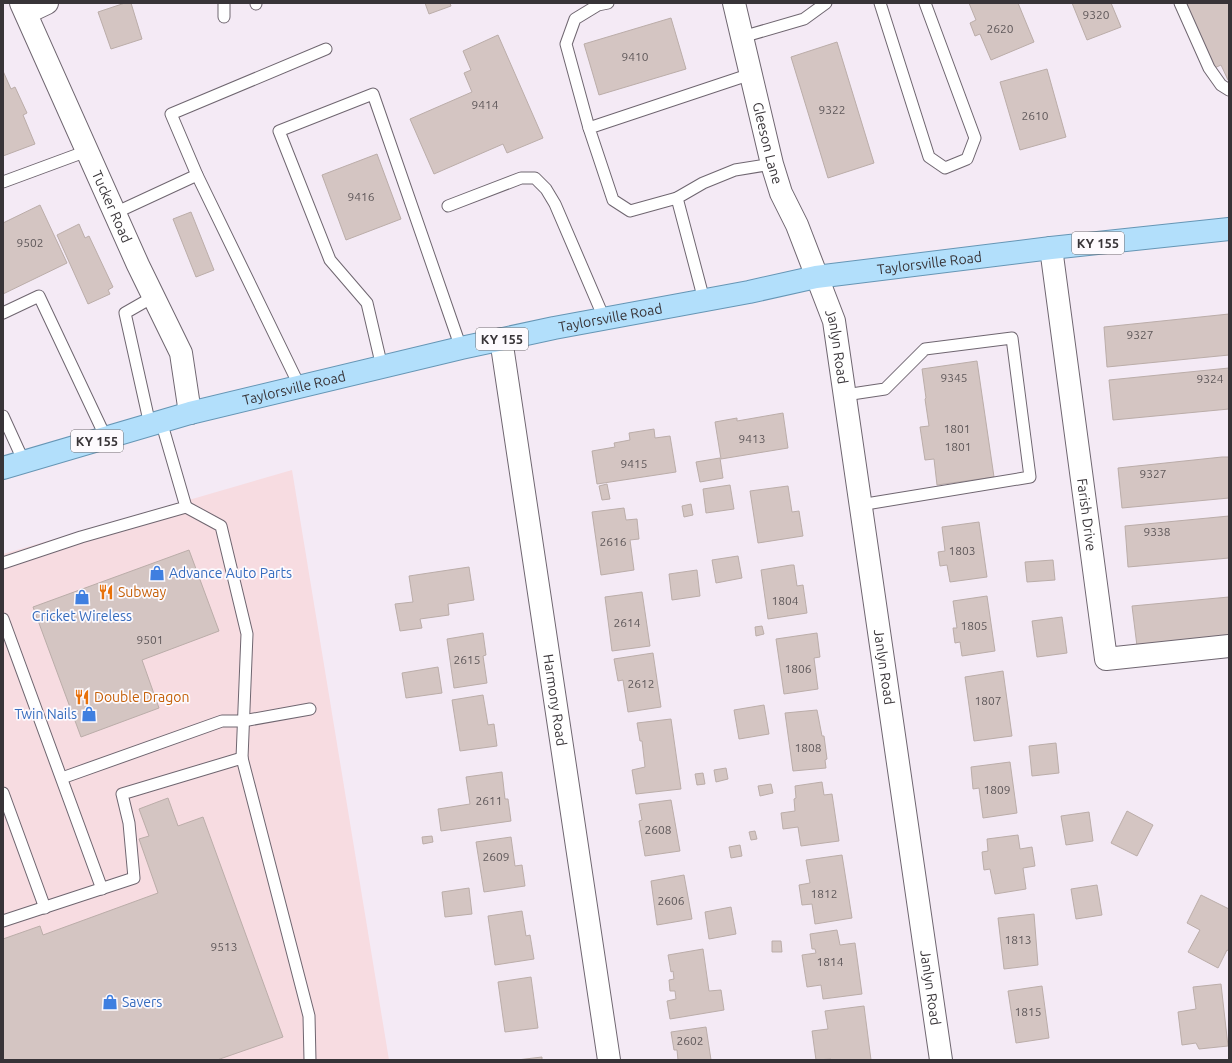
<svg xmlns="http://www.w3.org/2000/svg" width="1232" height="1063" font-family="Ubuntu,sans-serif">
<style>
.commercial{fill:#f7dce1}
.building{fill:#d4c5c2;stroke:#bbada9}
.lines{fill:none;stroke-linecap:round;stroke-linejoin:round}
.lane-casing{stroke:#6f6670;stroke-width:13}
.street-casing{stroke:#6f6670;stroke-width:24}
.primary-casing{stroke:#6696b5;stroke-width:24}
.lane{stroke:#fff;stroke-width:11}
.street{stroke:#fff;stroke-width:22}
.primary{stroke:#b2dffb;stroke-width:22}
.labels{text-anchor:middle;stroke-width:3.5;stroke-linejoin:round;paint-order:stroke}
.number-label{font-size:12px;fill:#5f585a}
.shield{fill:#fdfafe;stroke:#736f73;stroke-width:1}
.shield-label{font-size:13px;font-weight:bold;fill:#383438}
.street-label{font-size:14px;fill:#383438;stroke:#fdfafe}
.shop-label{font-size:14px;fill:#366cbe;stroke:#fdfafe;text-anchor:start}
.food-label{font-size:14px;fill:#c56008;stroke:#fdfafe;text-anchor:start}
</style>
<rect width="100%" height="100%" fill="#f4eaf5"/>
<path class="commercial" d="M292 470 389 1060H3V554Z"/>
<g class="building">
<path d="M125 3H131L142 39 111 49 98 12Z"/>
<path d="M425 3H450L451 6 429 14Z"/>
<path d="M969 3H1018L1034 42 991 60 980 34 975 36 970 23 976 20Z"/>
<path d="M1072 3H1111L1121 27 1087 40Z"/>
<path d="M1181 3H1229V79L1228 80 1221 65 1210 70Z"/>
<path d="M671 18 686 69 599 95 584 44Z"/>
<path d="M498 35 543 138 507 153 503 144 434 174 410 119 472 92 464 73 471 70 463 51Z"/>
<path d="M837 42 874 163 828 178 791 57Z"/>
<path d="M1047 69 1066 137 1020 150 1000 82Z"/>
<path d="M3 71 11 89 15 87 27 113 23 115 35 144 3 156Z"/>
<path d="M377 154 401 219 346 240 322 175Z"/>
<path d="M40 205 67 263 3 294V223Z"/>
<path d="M191 212 214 270 196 277 173 219Z"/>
<path d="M79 224 85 238 89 236 113 287 108 290 110 294 88 304 57 235Z"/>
<path d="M1229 314V355L1107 367 1104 327Z"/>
<path d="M977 361 994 477 937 485 934 459 925 460 920 427 929 426 925 399 926 398 922 369Z"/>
<path d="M1229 368V409L1113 420 1109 380Z"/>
<path d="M783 413 788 448 721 459 715 422 737 418V421Z"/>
<path d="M654 429 655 438 670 436 676 472 597 484 592 451 615 447 614 443 630 440 629 433Z"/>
<path d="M1222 457H1229V498L1122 508 1118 468Z"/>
<path d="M720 458 723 478 700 482 696 462Z"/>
<path d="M607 484 610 499 602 500 599 486Z"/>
<path d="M730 485 734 509 706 513 703 489Z"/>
<path d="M788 486 792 512 799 511 803 536 758 543 750 491Z"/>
<path d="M691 504 693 515 684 517 682 506Z"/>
<path d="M624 508 626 520 637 519 639 539 630 540 634 570 601 575 592 512Z"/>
<path d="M1229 516V558L1128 567 1125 526Z"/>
<path d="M979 522 987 577 950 582 947 565 940 566 938 552 945 551 942 527Z"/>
<path d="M189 550 219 631 142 660 159 708 81 737 33 607Z"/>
<path d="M738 556 742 578 716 583 712 560Z"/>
<path d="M1053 560 1055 580 1027 582 1025 562Z"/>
<path d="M791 565H794L797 586 803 585 807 613 768 619 761 570Z"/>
<path d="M469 567 474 600 448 604 449 615 420 619 422 628 400 631 395 604 413 602 409 576Z"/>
<path d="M697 570 700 596 672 600 669 574Z"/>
<path d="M642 592 650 646 612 651 605 597Z"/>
<path d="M987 596 995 651 962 656 960 642 955 643 953 628H957L953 601Z"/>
<path d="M1229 597V637L1137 646 1132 606Z"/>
<path d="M1062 617 1067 653 1037 657 1032 621Z"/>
<path d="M762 626 764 634 756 636 755 627Z"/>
<path d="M483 633 486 655 483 656 487 683 454 688 447 639Z"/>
<path d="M817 633 820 657 814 658 818 689 784 694 776 639Z"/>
<path d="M653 653 661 707 628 712 623 680 618 681 614 659Z"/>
<path d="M438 667 442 693 406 698 402 673Z"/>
<path d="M1003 671 1012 736 974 741 965 677Z"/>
<path d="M483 695 488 725 494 724 497 746 460 751 452 700Z"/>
<path d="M764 705 769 734 739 739 734 710Z"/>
<path d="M817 710 822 736H824L827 759 825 760 826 768 793 771 785 713Z"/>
<path d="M671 719 681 789 636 794 632 770 645 767 642 741H640L637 723Z"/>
<path d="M1056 743 1059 773 1032 776 1029 746Z"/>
<path d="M1010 762 1017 813 983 818 979 788 973 789 971 767Z"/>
<path d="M726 768 728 779 716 782 714 770Z"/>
<path d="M502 772 505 799H508L511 821 441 831 438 809 470 804 466 777Z"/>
<path d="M703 773 705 784 697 785 695 774Z"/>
<path d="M822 782 824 795 832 794 839 841 801 846 798 827 783 829 781 813 795 811 794 799 796 798 795 786Z"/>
<path d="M771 784 773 793 760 796 758 786Z"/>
<path d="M168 798 178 826 203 817 283 1037 217 1060H3V939L40 926 43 935 158 893 139 839 149 836 139 809Z"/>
<path d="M671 800 680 851 645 856 639 821 642 820 639 804Z"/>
<path d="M1127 811 1153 825 1137 856 1111 843Z"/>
<path d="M1089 812 1093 841 1066 845 1061 816Z"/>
<path d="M755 831 757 839 751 840 749 832Z"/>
<path d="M1018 835 1020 849 1032 847 1035 866 1023 868 1026 889 995 894 990 869 984 870 983 862 982 852 988 851 987 839Z"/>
<path d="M432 836 433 842 423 844 422 837Z"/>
<path d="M511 837 515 866 522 865 525 886 484 892 476 842Z"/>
<path d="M740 845 742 856 731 858 729 847Z"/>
<path d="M842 855 852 918 815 924 812 904 802 905 799 885 810 883 806 860Z"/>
<path d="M684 875 692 919 657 925 651 881Z"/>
<path d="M1097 885 1102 915 1076 919 1071 889Z"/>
<path d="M469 888 472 914 445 917 442 892Z"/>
<path d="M1201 895 1229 909V951L1227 950 1218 968 1188 952 1200 930 1187 923Z"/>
<path d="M731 907 736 934 709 939 705 912Z"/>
<path d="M522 911 526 936 530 935 534 959 495 965 488 916Z"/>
<path d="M1034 914 1038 965 1004 969 998 918Z"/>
<path d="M837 930 840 945 855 943 862 994 823 999 821 985 807 987 802 955 816 953 815 949H812L810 934Z"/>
<path d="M772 941H781L782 952H772Z"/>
<path d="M703 949 709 991 721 990 724 1010 670 1019 667 1001 676 999 675 991H670L669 980 674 979 673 971 671 972 668 955Z"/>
<path d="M531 977 538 1028 505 1032 498 982Z"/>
<path d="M1221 984 1228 1046 1199 1049 1196 1043 1182 1045 1178 1012 1196 1009 1193 987Z"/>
<path d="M1042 986 1049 1038 1016 1043 1008 991Z"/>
<path d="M864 1006 871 1060H831V1059L816 1060 812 1031 828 1029 825 1011Z"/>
<path d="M706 1027 711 1060H678L677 1050H674L671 1032Z"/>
<path d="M542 1057V1060H517Z"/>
</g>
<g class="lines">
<defs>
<g id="lane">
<path d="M256 3V4"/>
<path d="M880 3 929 157 945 168 967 159 975 138 925 3"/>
<path d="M1180 3 1209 68 1221 85 1229 90"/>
<path d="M224 17V3"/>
<path d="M742 37 804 19 826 3"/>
<path d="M589 128 566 44 575 19 598 5 608 3"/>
<path d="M3 182 87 151"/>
<path d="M677 198 630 211 613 200 589 128 751 74"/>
<path d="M448 206 521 178H535L546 189 555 204 604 318"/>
<path d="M115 213 197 175"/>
<path d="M704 300 677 198 703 183 735 170 772 164"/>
<path d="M3 313 39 296 106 438"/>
<path d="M382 367 367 303 330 260 279 131 373 94 461 348"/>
<path d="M300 387 197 175 171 114 326 49"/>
<path d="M845 395 885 389 925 349 1012 338 1030 477 860 505"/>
<path d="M3 416 24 462"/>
<path d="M150 425 125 313 153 297"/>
<path d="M186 507 221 526 247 634 242 758"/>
<path d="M3 563 81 537 186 507 161 421"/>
<path d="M3 619 102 889"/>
<path d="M62 778 222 721H243L310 709"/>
<path d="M3 793 45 908"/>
<path d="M3 921 134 878 129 823 122 794 242 758 309 1016 310 1060"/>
</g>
<g id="street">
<path id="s1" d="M21 3 138 265 181 353 190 413"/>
<path id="s2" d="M734 3 772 164 781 193 797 225 834 321 941 1060"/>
<path d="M26 13 47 3"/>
<path id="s3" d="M1051 248 1106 659 1229 646"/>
<path id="s4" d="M501 339 609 1060"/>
</g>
<g id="primary">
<path id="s5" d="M3 468 190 413 461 348 554 328 749 292 816 277 1051 248 1229 229"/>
</g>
</defs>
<use href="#lane" class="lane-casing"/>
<use href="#street" class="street-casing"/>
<use href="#primary" class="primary-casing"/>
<use href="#lane" class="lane"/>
<use href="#street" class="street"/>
<use href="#primary" class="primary"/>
</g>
<defs>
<symbol id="shop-bare" viewBox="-9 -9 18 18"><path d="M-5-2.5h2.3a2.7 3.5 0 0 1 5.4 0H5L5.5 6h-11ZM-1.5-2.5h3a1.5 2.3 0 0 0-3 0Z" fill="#3f7fe0" stroke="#fdfafe" stroke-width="2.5" paint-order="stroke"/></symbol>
<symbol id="restaurant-bare" viewBox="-9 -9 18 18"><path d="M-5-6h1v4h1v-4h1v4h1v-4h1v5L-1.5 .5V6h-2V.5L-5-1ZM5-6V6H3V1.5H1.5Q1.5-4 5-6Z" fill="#e8710a" stroke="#fdfafe" stroke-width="2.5" paint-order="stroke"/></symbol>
</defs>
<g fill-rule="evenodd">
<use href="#shop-bare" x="146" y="562" width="22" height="22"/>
<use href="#restaurant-bare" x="95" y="581" width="22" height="22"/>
<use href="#shop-bare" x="71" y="586" width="22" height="22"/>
<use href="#restaurant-bare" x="71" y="686" width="22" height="22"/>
<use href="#shop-bare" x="78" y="703" width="22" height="22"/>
<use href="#shop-bare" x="99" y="991" width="22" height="22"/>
</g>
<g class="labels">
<g class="number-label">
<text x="1096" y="19">9320</text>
<text x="1000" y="33">2620</text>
<text x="635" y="61">9410</text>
<text x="485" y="109">9414</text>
<text x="832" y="114">9322</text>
<text x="1035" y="120">2610</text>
<text x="361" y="201">9416</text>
<text x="30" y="247">9502</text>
<text x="1140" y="339">9327</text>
<text x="954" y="382">9345</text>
<text x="1210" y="383">9324</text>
<text x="957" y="433">1801</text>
<text x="752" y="443">9413</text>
<text x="958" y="451">1801</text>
<text x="634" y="468">9415</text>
<text x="1153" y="478">9327</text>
<text x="1157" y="536">9338</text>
<text x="613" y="546">2616</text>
<text x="962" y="555">1803</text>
<text x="785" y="605">1804</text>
<text x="627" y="627">2614</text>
<text x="974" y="630">1805</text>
<text x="150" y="644">9501</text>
<text x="467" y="664">2615</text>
<text x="798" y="673">1806</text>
<text x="641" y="688">2612</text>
<text x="988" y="705">1807</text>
<text x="808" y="752">1808</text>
<text x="997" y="794">1809</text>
<text x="489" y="805">2611</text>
<text x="658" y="834">2608</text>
<text x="496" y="861">2609</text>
<text x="824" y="898">1812</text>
<text x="671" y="905">2606</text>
<text x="1018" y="944">1813</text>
<text x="224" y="951">9513</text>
<text x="830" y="966">1814</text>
<text x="1028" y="1016">1815</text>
<text x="690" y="1045">2602</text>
</g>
<g class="shield">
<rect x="1072" y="232" width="52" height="22" rx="3"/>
<rect x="476" y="328" width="52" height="22" rx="3"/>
<rect x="71" y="430" width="52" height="22" rx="3"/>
</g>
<g class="shield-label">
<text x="1098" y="248">KY 155</text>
<text x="502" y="344">KY 155</text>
<text x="97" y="446">KY 155</text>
</g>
<g class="street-label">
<text dy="5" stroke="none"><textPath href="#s2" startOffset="144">Gleeson Lane</textPath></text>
<text dy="5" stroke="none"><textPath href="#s1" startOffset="223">Tucker Road</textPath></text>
<text dy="5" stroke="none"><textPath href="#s5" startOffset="950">Taylorsville Road</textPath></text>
<text dy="5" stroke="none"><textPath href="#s5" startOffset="626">Taylorsville Road</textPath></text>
<text dy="5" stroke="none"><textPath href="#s2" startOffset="360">Janlyn Road</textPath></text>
<text dy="5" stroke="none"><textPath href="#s5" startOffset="302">Taylorsville Road</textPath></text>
<text dy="5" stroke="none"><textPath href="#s3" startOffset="269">Farish Drive</textPath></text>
<text dy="5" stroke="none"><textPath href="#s2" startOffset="684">Janlyn Road</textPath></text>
<text dy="5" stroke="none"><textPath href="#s4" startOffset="365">Harmony Road</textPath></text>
<text dy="5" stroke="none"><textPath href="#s2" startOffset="1008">Janlyn Road</textPath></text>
</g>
<g class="shop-label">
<text x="169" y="578">Advance Auto Parts</text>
<text x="82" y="621" text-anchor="middle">Cricket Wireless</text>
<text x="77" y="719" text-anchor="end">Twin Nails</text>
<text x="122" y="1007">Savers</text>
</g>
<g class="food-label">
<text x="118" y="597">Subway</text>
<text x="94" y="702">Double Dragon</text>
</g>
</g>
<rect width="1232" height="1063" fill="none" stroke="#383438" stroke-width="8"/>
</svg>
